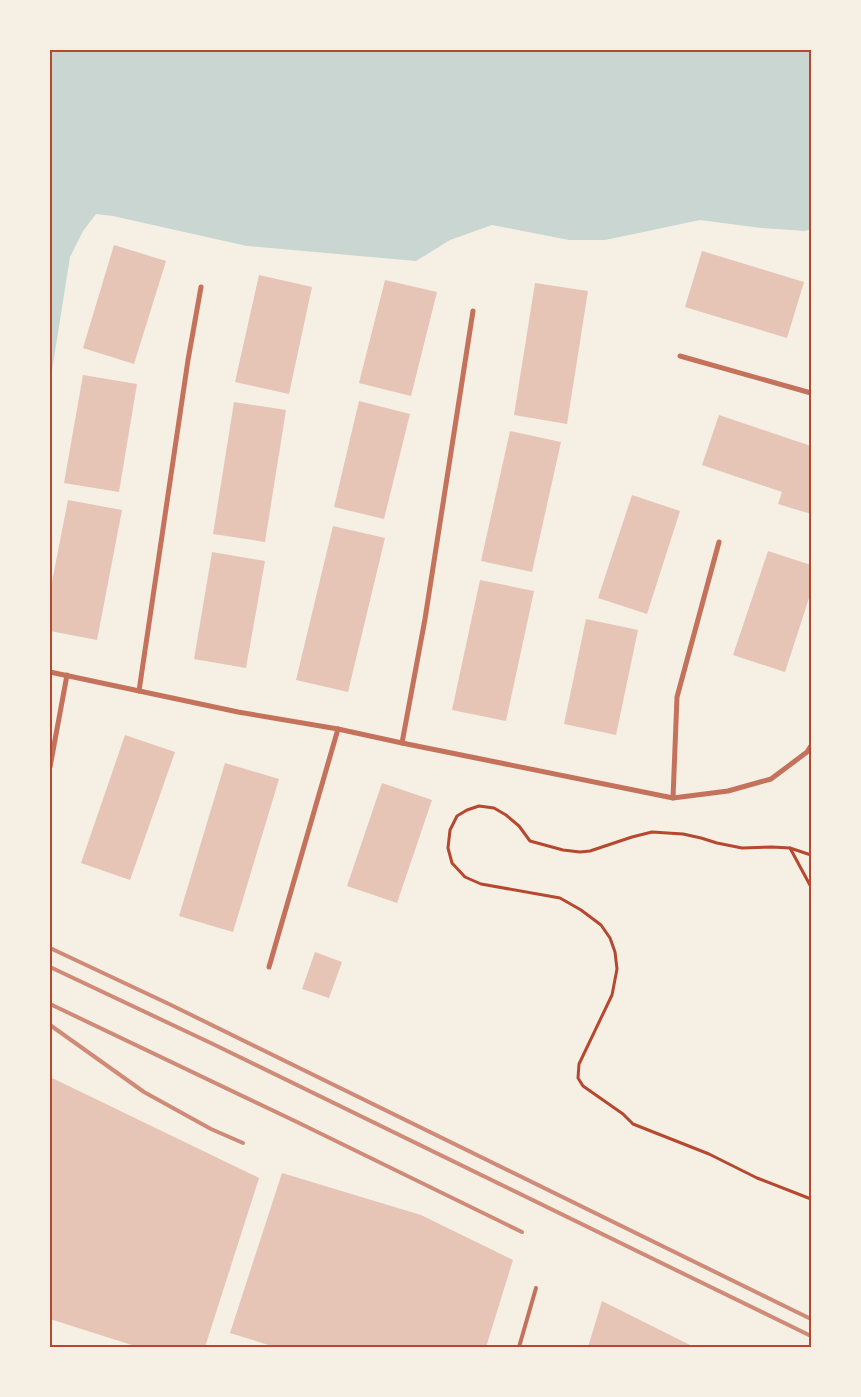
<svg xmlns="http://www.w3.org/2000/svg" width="861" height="1397" font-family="'Asap Condensed',sans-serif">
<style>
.water{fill:#c9d6d2}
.building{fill:#e6c5b7}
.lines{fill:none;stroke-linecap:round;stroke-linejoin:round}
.path{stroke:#b5482f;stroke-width:3}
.service{stroke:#c5725c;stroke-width:4}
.minor{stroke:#c5725c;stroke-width:5}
.rail{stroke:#cf8b77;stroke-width:4}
.neatline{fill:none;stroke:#b5482f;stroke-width:2}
</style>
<rect width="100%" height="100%" fill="#f6efe4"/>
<path class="water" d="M50 50H811V229L805 231 761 228 700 220 605 240H569L492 225 450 240 416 261 247 246 113 216 96 214 83 231 70 257 50 383Z"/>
<g class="building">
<path d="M114 245 166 261 134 364 83 348Z"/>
<path d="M702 251 804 282 787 338 685 307Z"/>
<path d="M259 275 312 287 289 394 235 382Z"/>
<path d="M385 280 437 292 411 396 359 383Z"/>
<path d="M535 283 588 291 567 424 514 415Z"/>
<path d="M83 375 137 384 119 492 64 483Z"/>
<path d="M359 401 410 414 384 519 334 507Z"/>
<path d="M234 402 286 410 265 542 213 534Z"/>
<path d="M719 415 811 446V514L778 504 782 492 702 465Z"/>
<path d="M510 431 561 442 532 572 481 561Z"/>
<path d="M632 495 680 511 647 614 598 598Z"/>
<path d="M68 500 122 510 97 640 50 631V592Z"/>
<path d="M333 526 385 538 348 692 296 680Z"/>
<path d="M768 551 811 565V592L785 672 733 655Z"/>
<path d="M212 552 265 561 246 668 194 659Z"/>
<path d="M480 580 534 591 506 721 452 710Z"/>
<path d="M586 619 638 630 616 735 564 724Z"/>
<path d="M125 735 175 752 130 880 81 863Z"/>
<path d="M225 763 279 779 233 932 179 916Z"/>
<path d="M382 783 432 800 397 903 347 886Z"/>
<path d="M315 952 342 962 329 998 302 989Z"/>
<path d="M50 1077 259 1178 205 1347H138L50 1319Z"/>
<path d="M282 1173 421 1215 513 1260 486 1347H275L230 1333Z"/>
<path d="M602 1301 694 1347H588Z"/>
</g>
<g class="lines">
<g class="path">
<path d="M790 848 811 887"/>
<path d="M811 855 790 848 772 847 742 848 717 843 701 838 683 834 652 832 632 837 590 851 580 852 563 850 530 841 519 826 506 815 494 808 479 806 467 810 457 816 450 830 448 848 452 863 465 877 481 884 560 898 581 910 601 925 610 938 615 952 617 969 612 995 579 1064 578 1078 583 1086 623 1114 633 1124 709 1154 757 1178 811 1199"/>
</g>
<path class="service" d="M519 1347 536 1288"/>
<g class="minor">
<path d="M680 356 811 393"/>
<path d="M50 672 238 712 338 729 402 743 673 798 728 791 771 779 807 752 811 746"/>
<path d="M139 691 188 360 201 287"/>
<path d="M402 743 425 619 473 311"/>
<path d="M50 767 67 675"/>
<path d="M673 798 677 697 719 542"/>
<path d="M269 967 338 729"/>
</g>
<g class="rail">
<path d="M50 948 169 1004 811 1319"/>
<path d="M50 967 215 1045 811 1336"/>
<path d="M50 1004 297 1122 522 1232"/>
<path d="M50 1025 144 1092 211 1129 243 1143"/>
</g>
</g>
<rect width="861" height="1397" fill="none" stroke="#f6efe4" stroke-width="102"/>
<rect x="51" y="51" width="759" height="1295" class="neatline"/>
</svg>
